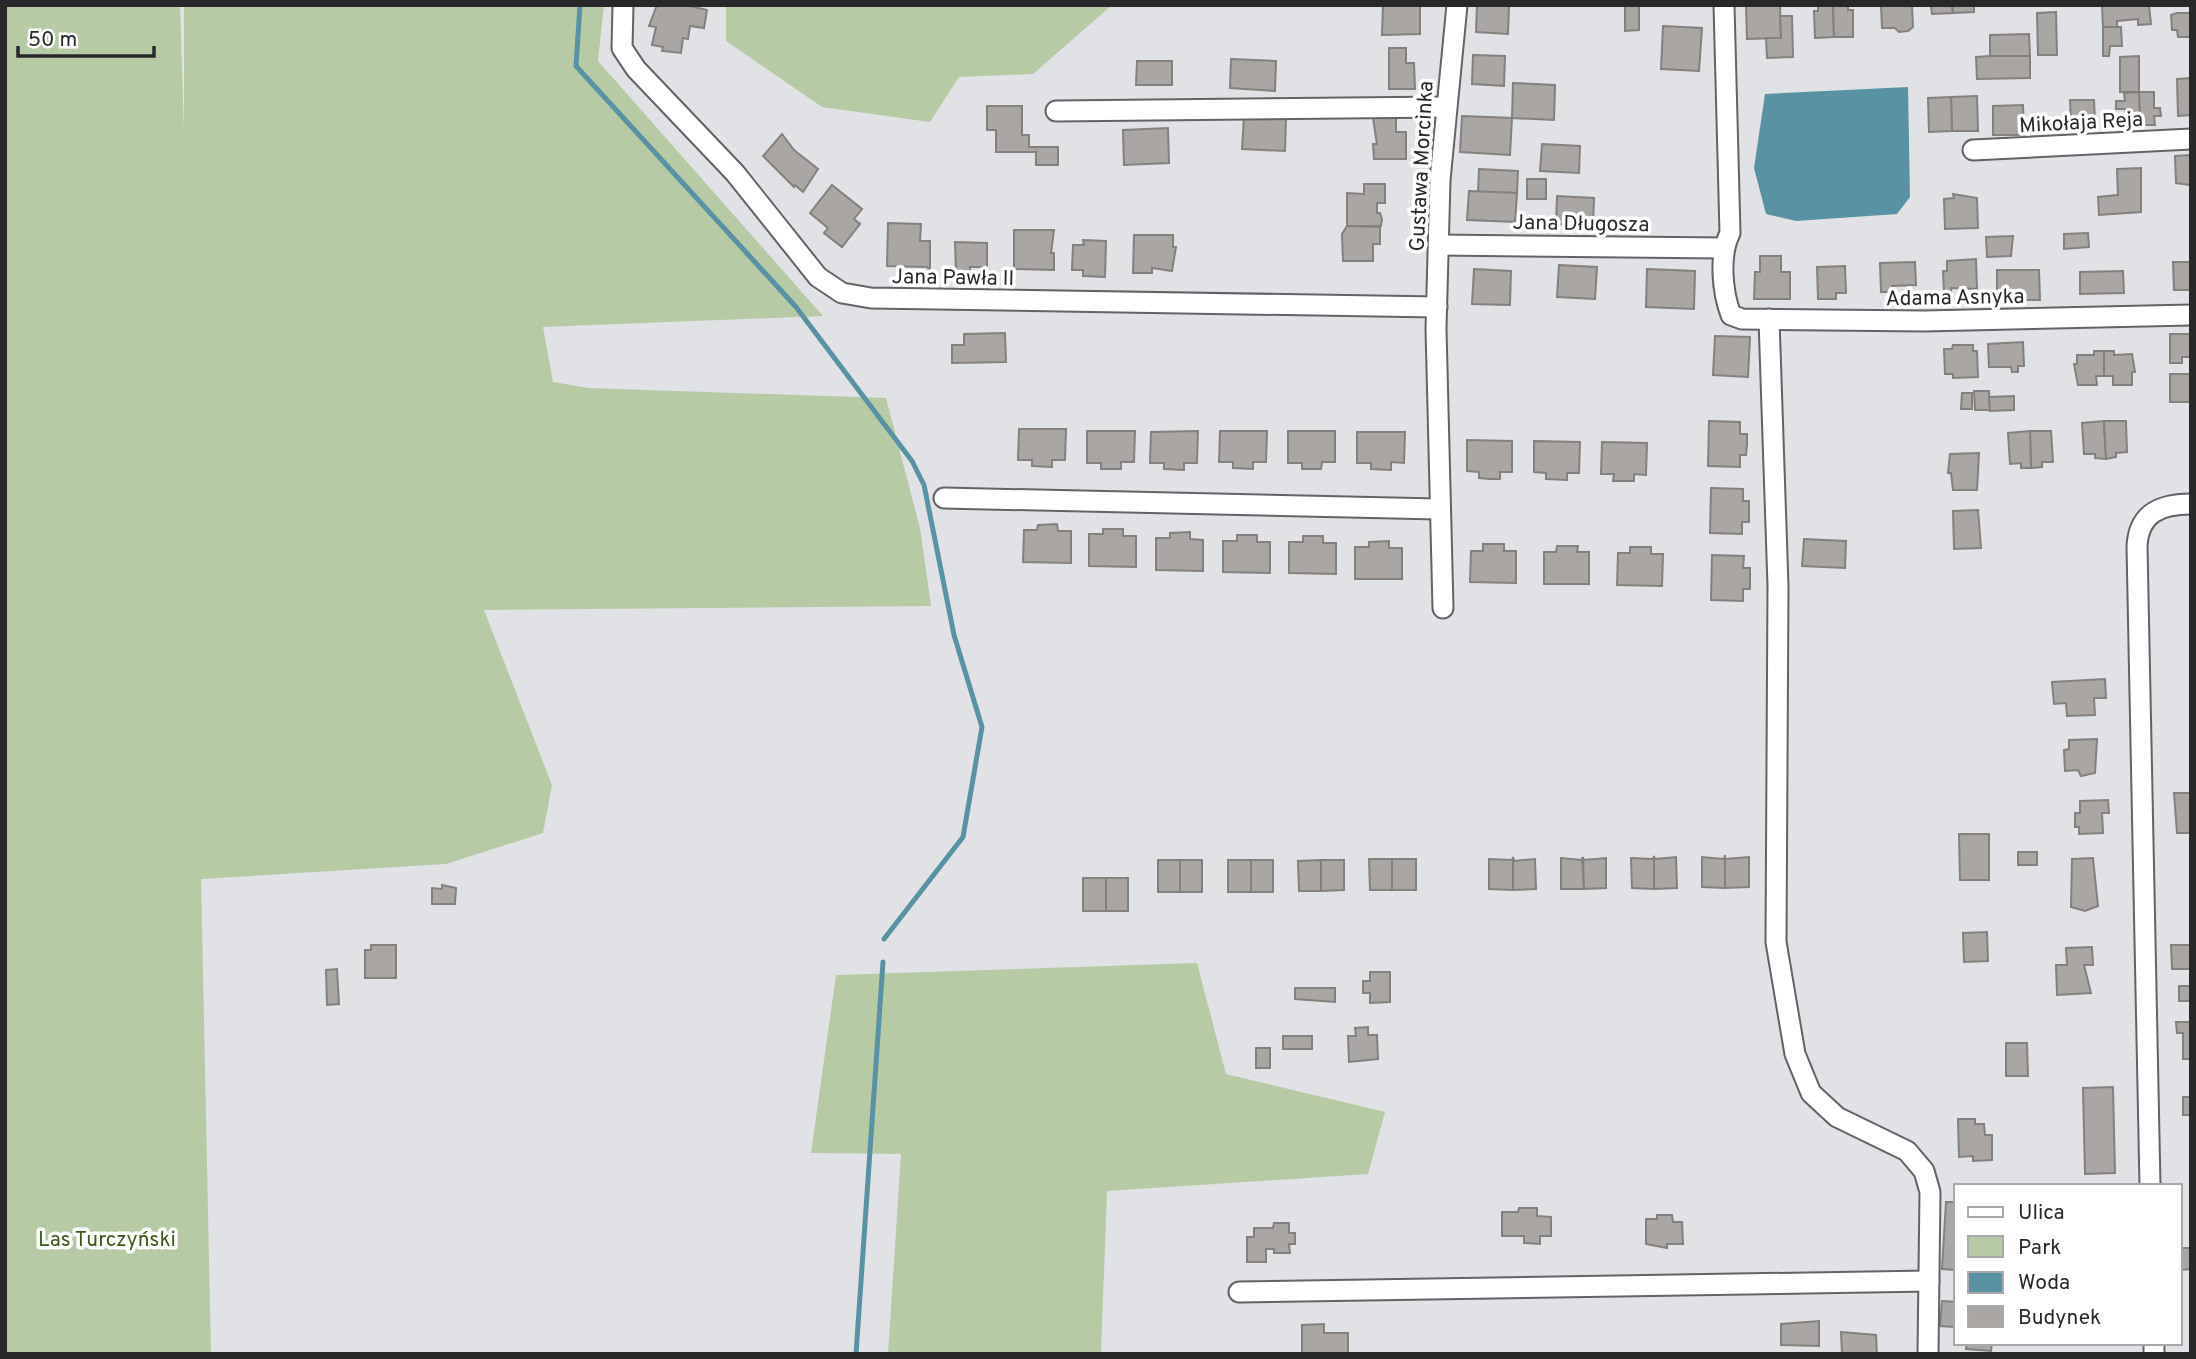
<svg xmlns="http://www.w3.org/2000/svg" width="2196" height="1359" font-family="Overpass,sans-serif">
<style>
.green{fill:#b6cba4}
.water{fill:#5893a5}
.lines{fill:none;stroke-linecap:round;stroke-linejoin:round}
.stream{stroke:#5893a5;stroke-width:5}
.building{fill:#aaa6a4;stroke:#83807e;stroke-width:2}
.street-casing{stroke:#626366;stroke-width:23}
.street{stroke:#fff;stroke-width:19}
.labels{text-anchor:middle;stroke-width:7;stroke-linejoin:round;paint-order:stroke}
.street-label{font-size:21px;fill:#28282a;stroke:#fff}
.park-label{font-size:21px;fill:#3c5919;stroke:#fff}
</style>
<rect width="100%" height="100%" fill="#e1e2e5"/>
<g class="green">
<path d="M5 5H180L184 130V5H604L598 61 823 316 543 327 553 382 589 388 886 398 920 528 931 606 484 610 552 785 543 833 446 864 201 879 211 1354H5Z"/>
<path d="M726 5H1112L1033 74 959 77 930 122 822 107 726 41Z"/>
<path d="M1197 963 1226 1074 1385 1112 1368 1174 1107 1191 1101 1354H888L901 1154 811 1153 836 975Z"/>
</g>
<path class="water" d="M1908 87 1910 197 1897 214 1796 221 1766 214 1754 168 1765 94Z"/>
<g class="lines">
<g class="stream">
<path d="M580 5 576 66 796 307 912 461 924 485 954 635 982 727 963 837 884 939"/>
<path d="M856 1354 883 962"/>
</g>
</g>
<g class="building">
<path d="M657 5H686L707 10 704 28 690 26 688 39 683 38 681 53 662 51 663 47 652 45 656 27 649 26Z"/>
<path d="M1383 5H1420V34L1382 35Z"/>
<path d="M1477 5H1509L1508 34 1476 32Z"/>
<path d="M1625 5H1639V30L1625 31Z"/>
<path d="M1746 5H1780L1781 38 1747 39Z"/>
<path d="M1818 5H1833L1834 37 1815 38 1814 11H1818Z"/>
<path d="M1833 5H1848V10H1853V37H1834Z"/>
<path d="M1881 5H1912L1913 27 1908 31 1899 32 1895 28H1882Z"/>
<path d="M1931 5H1952L1953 13 1932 14Z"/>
<path d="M1952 5H1974V12L1953 13Z"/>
<path d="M2149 5 2151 24 2138 25V19L2117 21V27H2103L2102 6Z"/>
<path d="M2056 12 2057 55H2038L2037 13Z"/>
<path d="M2177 13H2191V37H2178L2177 30H2172L2171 15Z"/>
<path d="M1780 16H1792L1793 57 1767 58 1766 38H1781Z"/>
<path d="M1663 26 1702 28 1699 71 1661 69Z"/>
<path d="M2103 27H2121L2122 46H2110L2109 56H2103Z"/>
<path d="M2029 34 2030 56H1990V35Z"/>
<path d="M1389 48H1406V63H1414L1415 89H1389Z"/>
<path d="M1473 55 1505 56 1504 86 1472 84Z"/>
<path d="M1990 56H2030V78L1977 79 1976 57Z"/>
<path d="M2139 56V92H2120V57Z"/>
<path d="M1231 59 1276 61 1275 91 1230 88Z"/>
<path d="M1137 61H1172V85H1136Z"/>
<path d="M2191 78V115L2178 116 2177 79Z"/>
<path d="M1513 83 1555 85 1554 120 1512 118Z"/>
<path d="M2139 92H2154V108H2160L2161 116H2154L2155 125H2140Z"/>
<path d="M2139 92 2140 125H2125V109H2116V101H2125L2124 93Z"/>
<path d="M1977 96 1978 131H1952L1951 97Z"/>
<path d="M1951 97 1952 131 1929 132 1928 98Z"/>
<path d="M2070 100H2094L2095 123 2071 124Z"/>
<path d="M2023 105 2024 135H1993V106Z"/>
<path d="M987 106H1022V135H1029V147H1058V165H1036V152H996V130H987Z"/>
<path d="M1244 116 1286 118 1285 151 1242 149Z"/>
<path d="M1462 116 1512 118 1510 155 1460 152Z"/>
<path d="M1373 118H1396V132H1406V159H1374L1373 144H1377Z"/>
<path d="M1168 128 1169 163 1124 165 1123 130Z"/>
<path d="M782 134 794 150 818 169 803 192 795 185 794 187 763 156Z"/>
<path d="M1542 144 1580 146 1579 173 1540 171Z"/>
<path d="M2190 155 2191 185 2176 183 2175 156Z"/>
<path d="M2141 168V212L2099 215 2098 197 2118 195 2117 169Z"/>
<path d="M1479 169 1518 171 1517 193 1478 192Z"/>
<rect x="1527" y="179" width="19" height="20"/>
<path d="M1364 184H1385V203H1377V213H1380L1382 219 1381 226H1347V193L1364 194Z"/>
<path d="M832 185 862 209 854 219 860 224 842 247 824 233 828 228 810 213Z"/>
<path d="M1469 191 1517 193 1515 222 1467 220Z"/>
<path d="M1953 194 1977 198 1978 228 1945 229 1944 199 1954 198Z"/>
<path d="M1557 196 1594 198 1593 226 1556 224Z"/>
<path d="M888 223 921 224 920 241H930V271L927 267 887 266Z"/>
<path d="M1347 226 1380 227V244H1373V261H1343L1342 234Z"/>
<path d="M1014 230H1054L1051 253H1054V270L1014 269Z"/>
<path d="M2088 233 2089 247 2064 249V234Z"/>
<path d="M1134 235H1173V247H1176L1172 271 1152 268V273H1133Z"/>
<path d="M2013 236 2011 256 1987 257 1986 237Z"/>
<path d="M1083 240 1106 241 1105 277 1083 276V270H1072L1073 245H1084Z"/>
<path d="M955 242 987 243V267H970V274H956Z"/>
<path d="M1760 256H1781V272H1790V299H1754L1755 272H1760Z"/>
<path d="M1976 259 1977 289 1951 288V293H1944L1943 271H1947V261Z"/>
<path d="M1915 262 1916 285 1892 286V292H1881L1880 263Z"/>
<path d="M2173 262H2191V290H2174Z"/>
<path d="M1559 265 1597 267 1595 299 1557 297Z"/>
<path d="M1845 266 1846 293H1836V299H1818L1817 267Z"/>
<path d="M1474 269 1511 271 1510 305 1472 304Z"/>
<path d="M1647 269 1695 271 1694 309 1646 307Z"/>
<path d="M1997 270H2039L2040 300H1997Z"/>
<path d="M2123 271 2124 293 2080 294V272Z"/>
<path d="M1005 333 1006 362 952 363V345H964V334Z"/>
<path d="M2170 334H2191V357H2182V363H2170Z"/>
<path d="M1715 336 1750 337 1748 377 1713 375Z"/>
<path d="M2023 342 2024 366H2018V372H2012L2011 367H1989L1988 344Z"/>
<path d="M1953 345H1973V351H1977L1978 377 1953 378V374H1945L1944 349H1952Z"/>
<path d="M2094 351H2104V376H2096L2097 385H2078L2074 364H2077V355H2094Z"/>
<path d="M2104 351H2114V355L2132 354 2135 372H2132V385H2113V376H2104Z"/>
<rect x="2170" y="374" width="21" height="28"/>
<path d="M1974 391H1989L1990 410H1975Z"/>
<path d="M1962 393H1972V409H1961Z"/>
<path d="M2014 396V410L1990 411 1989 397Z"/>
<path d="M1709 421 1740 422V434H1747V444L1746 455H1740V467L1708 466Z"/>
<path d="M2104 421 2106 459 2095 458V454H2084L2082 423Z"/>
<path d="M2104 421H2126L2127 452 2116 453V457L2106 459Z"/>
<path d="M1019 429H1066L1065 460H1052V467L1032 466V460H1018Z"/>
<path d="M1087 431H1135L1134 462H1121V469H1101V463H1087Z"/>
<path d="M1198 431 1197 463H1184V470L1164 469V463H1150L1151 432Z"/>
<path d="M1220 431H1267L1266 462H1253V469L1233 468V462H1219Z"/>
<path d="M1288 431H1335V462H1322L1321 469H1302V463H1288Z"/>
<path d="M2030 431H2051L2053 462H2042V467L2031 468Z"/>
<path d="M2030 431 2031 468H2021V463L2010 464 2008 433Z"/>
<path d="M1357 432H1405L1404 463 1391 462V470L1371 469V463H1357Z"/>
<path d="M1467 440 1512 441V472H1500V479H1489L1479 478V472L1467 471Z"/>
<path d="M1534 441 1580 442 1579 473H1567V480L1546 479V473L1534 472Z"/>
<path d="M1602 442 1647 443 1646 475 1634 474V481H1613L1614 474H1601Z"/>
<path d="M1979 453 1977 490H1953L1951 473H1948L1950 454Z"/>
<path d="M1711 488 1743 489V501H1749V522H1742V534L1710 533Z"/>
<path d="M1978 510 1981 548 1954 549 1953 511Z"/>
<path d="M1057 524 1058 531H1071V563L1023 562 1024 530H1037L1038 525Z"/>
<path d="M1103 529H1123V536H1136V567L1089 566V534H1103Z"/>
<path d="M1190 532V539L1203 540V571L1156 570V538H1170V533Z"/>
<path d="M1237 535H1257V542H1270V573L1223 572V541H1237Z"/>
<path d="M1303 536H1323V543H1336V574L1289 573V542H1303Z"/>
<path d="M1804 539 1846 541 1845 568 1802 566Z"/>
<path d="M1389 541V548H1402V579H1355V547H1369V542Z"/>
<path d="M1483 544H1504V551H1516V583L1470 582 1471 551H1483Z"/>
<path d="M1557 546H1578L1577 552H1589V584H1544V552H1556Z"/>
<path d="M1630 547H1651V554H1663L1662 586 1617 585 1618 553H1630Z"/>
<path d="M1712 555 1744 556 1743 568H1750V589H1743V601L1711 600Z"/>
<path d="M2105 679 2106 698H2094L2095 715 2067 716 2066 703 2054 704 2052 682Z"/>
<path d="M2097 739 2095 773 2081 776 2078 770 2065 771 2064 750 2069 749V740Z"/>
<path d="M2174 793H2191V833H2177Z"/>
<path d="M2108 800 2109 813H2102L2103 833 2079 834V827H2075V813H2080V801Z"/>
<path d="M1959 834H1989V880H1960Z"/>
<rect x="2018" y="852" width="19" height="13"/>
<path d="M1725 855V888L1702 887V857L1724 859Z"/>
<path d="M1725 855V859L1749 857V887L1725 888Z"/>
<path d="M1654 856V889L1632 888 1631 858 1653 859Z"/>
<path d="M1654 856 1655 859 1676 857 1677 888 1654 889Z"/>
<path d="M1513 857V890L1489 889V859L1512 860Z"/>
<path d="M1513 857 1514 861 1535 859 1536 889 1513 890Z"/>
<path d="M1582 857 1584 889H1561V858L1582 860Z"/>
<path d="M1583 857 1584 860 1606 858V888L1584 889Z"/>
<path d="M2093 858 2098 906 2085 911 2071 907 2072 859Z"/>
<path d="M1369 859H1392V890H1370Z"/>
<rect x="1392" y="859" width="24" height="31"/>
<rect x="1158" y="860" width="22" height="32"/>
<rect x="1180" y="860" width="22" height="32"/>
<rect x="1228" y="860" width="23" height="32"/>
<rect x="1251" y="860" width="22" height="32"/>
<path d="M1321 860V891H1299L1298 861Z"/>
<path d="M1321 860H1344V890L1321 891Z"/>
<rect x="1083" y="878" width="23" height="33"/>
<rect x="1106" y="878" width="22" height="33"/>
<path d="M442 885 456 888 455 904H432V888L442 889Z"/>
<path d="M1987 932 1988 961 1964 962 1963 933Z"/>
<path d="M371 945H396V978H365V950H371Z"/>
<path d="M2171 945H2191V969H2172Z"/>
<path d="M2092 947 2093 965H2084L2091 993 2057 995 2056 965H2067L2066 948Z"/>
<path d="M337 969 339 1004 327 1005 326 970Z"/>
<path d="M1370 972H1390V1002L1370 1003V993H1363V981H1370Z"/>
<rect x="2179" y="986" width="12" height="15"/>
<path d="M1295 988H1335V1002L1295 999Z"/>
<path d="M2176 1022H2191V1059H2183V1033H2177Z"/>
<path d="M1368 1027V1035H1377L1378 1059 1349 1062 1348 1036H1356L1355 1028Z"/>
<rect x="1283" y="1036" width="29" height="13"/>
<path d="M2006 1043H2027L2028 1076H2006Z"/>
<rect x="1256" y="1048" width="14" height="20"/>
<path d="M2113 1087 2115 1173 2085 1174 2083 1088Z"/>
<rect x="2183" y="1097" width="8" height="18"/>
<path d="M1958 1119H1975V1124H1984L1985 1135H1992V1160L1973 1161V1156L1959 1157Z"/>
<path d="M1946 1202H1956L1955 1270 1942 1269Z"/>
<path d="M1519 1208H1537V1216L1551 1217V1236H1540V1244L1524 1243V1236H1502V1212H1518Z"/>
<path d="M1657 1215H1672L1673 1222H1682L1683 1244H1667V1248L1646 1244V1219H1657Z"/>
<path d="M1274 1223H1289V1233H1295V1244H1289L1290 1253H1274V1249H1266V1262H1247V1237H1254V1228H1273Z"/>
<path d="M2180 1248H2191V1269L2180 1270Z"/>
<path d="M1942 1301 1956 1302 1954 1327 1940 1326Z"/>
<path d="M1819 1321V1346L1781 1345V1324Z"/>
<path d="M1324 1324V1333H1348V1354H1302V1325Z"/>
<path d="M1841 1332 1876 1335 1877 1354H1842Z"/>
<path d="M1967 1343H1992L1991 1351 1966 1349Z"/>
</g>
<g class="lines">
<defs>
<g id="street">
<path d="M623 5 622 48 636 69 735 173 818 277 842 293 871 298 1437 307"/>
<path d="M1724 5 1730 233C1719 255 1722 291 1731 315L1742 319 1924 321 2191 315"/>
<path d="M1056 111 1446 107"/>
<path d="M1973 150 2191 139"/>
<path d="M1439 245 1723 248"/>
<path d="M1769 319 1778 586 1776 942 1795 1054 1811 1093 1837 1117 1907 1151 1924 1171 1930 1192 1928 1354"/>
<path d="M944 498 1438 509"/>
<path d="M1443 608 1436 329 1440 180 1457 5"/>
<path d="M2150 1186 2137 546C2139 513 2160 504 2191 504"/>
<path d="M1239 1292 1929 1281"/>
<path d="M2154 1343V1354"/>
</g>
</defs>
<use href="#street" class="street-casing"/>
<use href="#street" class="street"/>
</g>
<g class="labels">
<g class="street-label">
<text transform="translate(2081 122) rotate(-3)" y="7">Mikołaja Reja</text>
<text transform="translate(1421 166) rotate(-87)" y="7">Gustawa Morcinka</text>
<text transform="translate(1581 223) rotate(1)" y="7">Jana Długosza</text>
<text transform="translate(953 277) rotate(1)" y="7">Jana Pawła II</text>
<text transform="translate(1955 297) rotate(-1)" y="7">Adama Asnyka</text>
</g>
<g class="park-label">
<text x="107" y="1246">Las Turczyński</text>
</g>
</g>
<rect width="2196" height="1359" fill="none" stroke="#28282a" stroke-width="14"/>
<rect x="1954" y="1184" width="228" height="161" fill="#ffffff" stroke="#a9a9aa" stroke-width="2"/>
<rect x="1968" y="1207" width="35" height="10" fill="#ffffff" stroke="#a9a9aa" stroke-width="2"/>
<text x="2018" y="1219" font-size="21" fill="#28282a">Ulica</text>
<rect x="1968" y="1236" width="35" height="21" fill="#b6cba4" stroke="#a9a9aa" stroke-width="2"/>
<text x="2018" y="1254" font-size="21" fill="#28282a">Park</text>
<rect x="1968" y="1272" width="35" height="21" fill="#5893a5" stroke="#a9a9aa" stroke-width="2"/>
<text x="2018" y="1289" font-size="21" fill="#28282a">Woda</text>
<rect x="1968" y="1306" width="35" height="21" fill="#aaa6a4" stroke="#a9a9aa" stroke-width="2"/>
<text x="2018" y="1324" font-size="21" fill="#28282a">Budynek</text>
<path d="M18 46v10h136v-10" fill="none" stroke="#28282a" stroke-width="3.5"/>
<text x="28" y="46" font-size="21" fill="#28282a" stroke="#ffffff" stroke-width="5" paint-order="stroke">50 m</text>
</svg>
